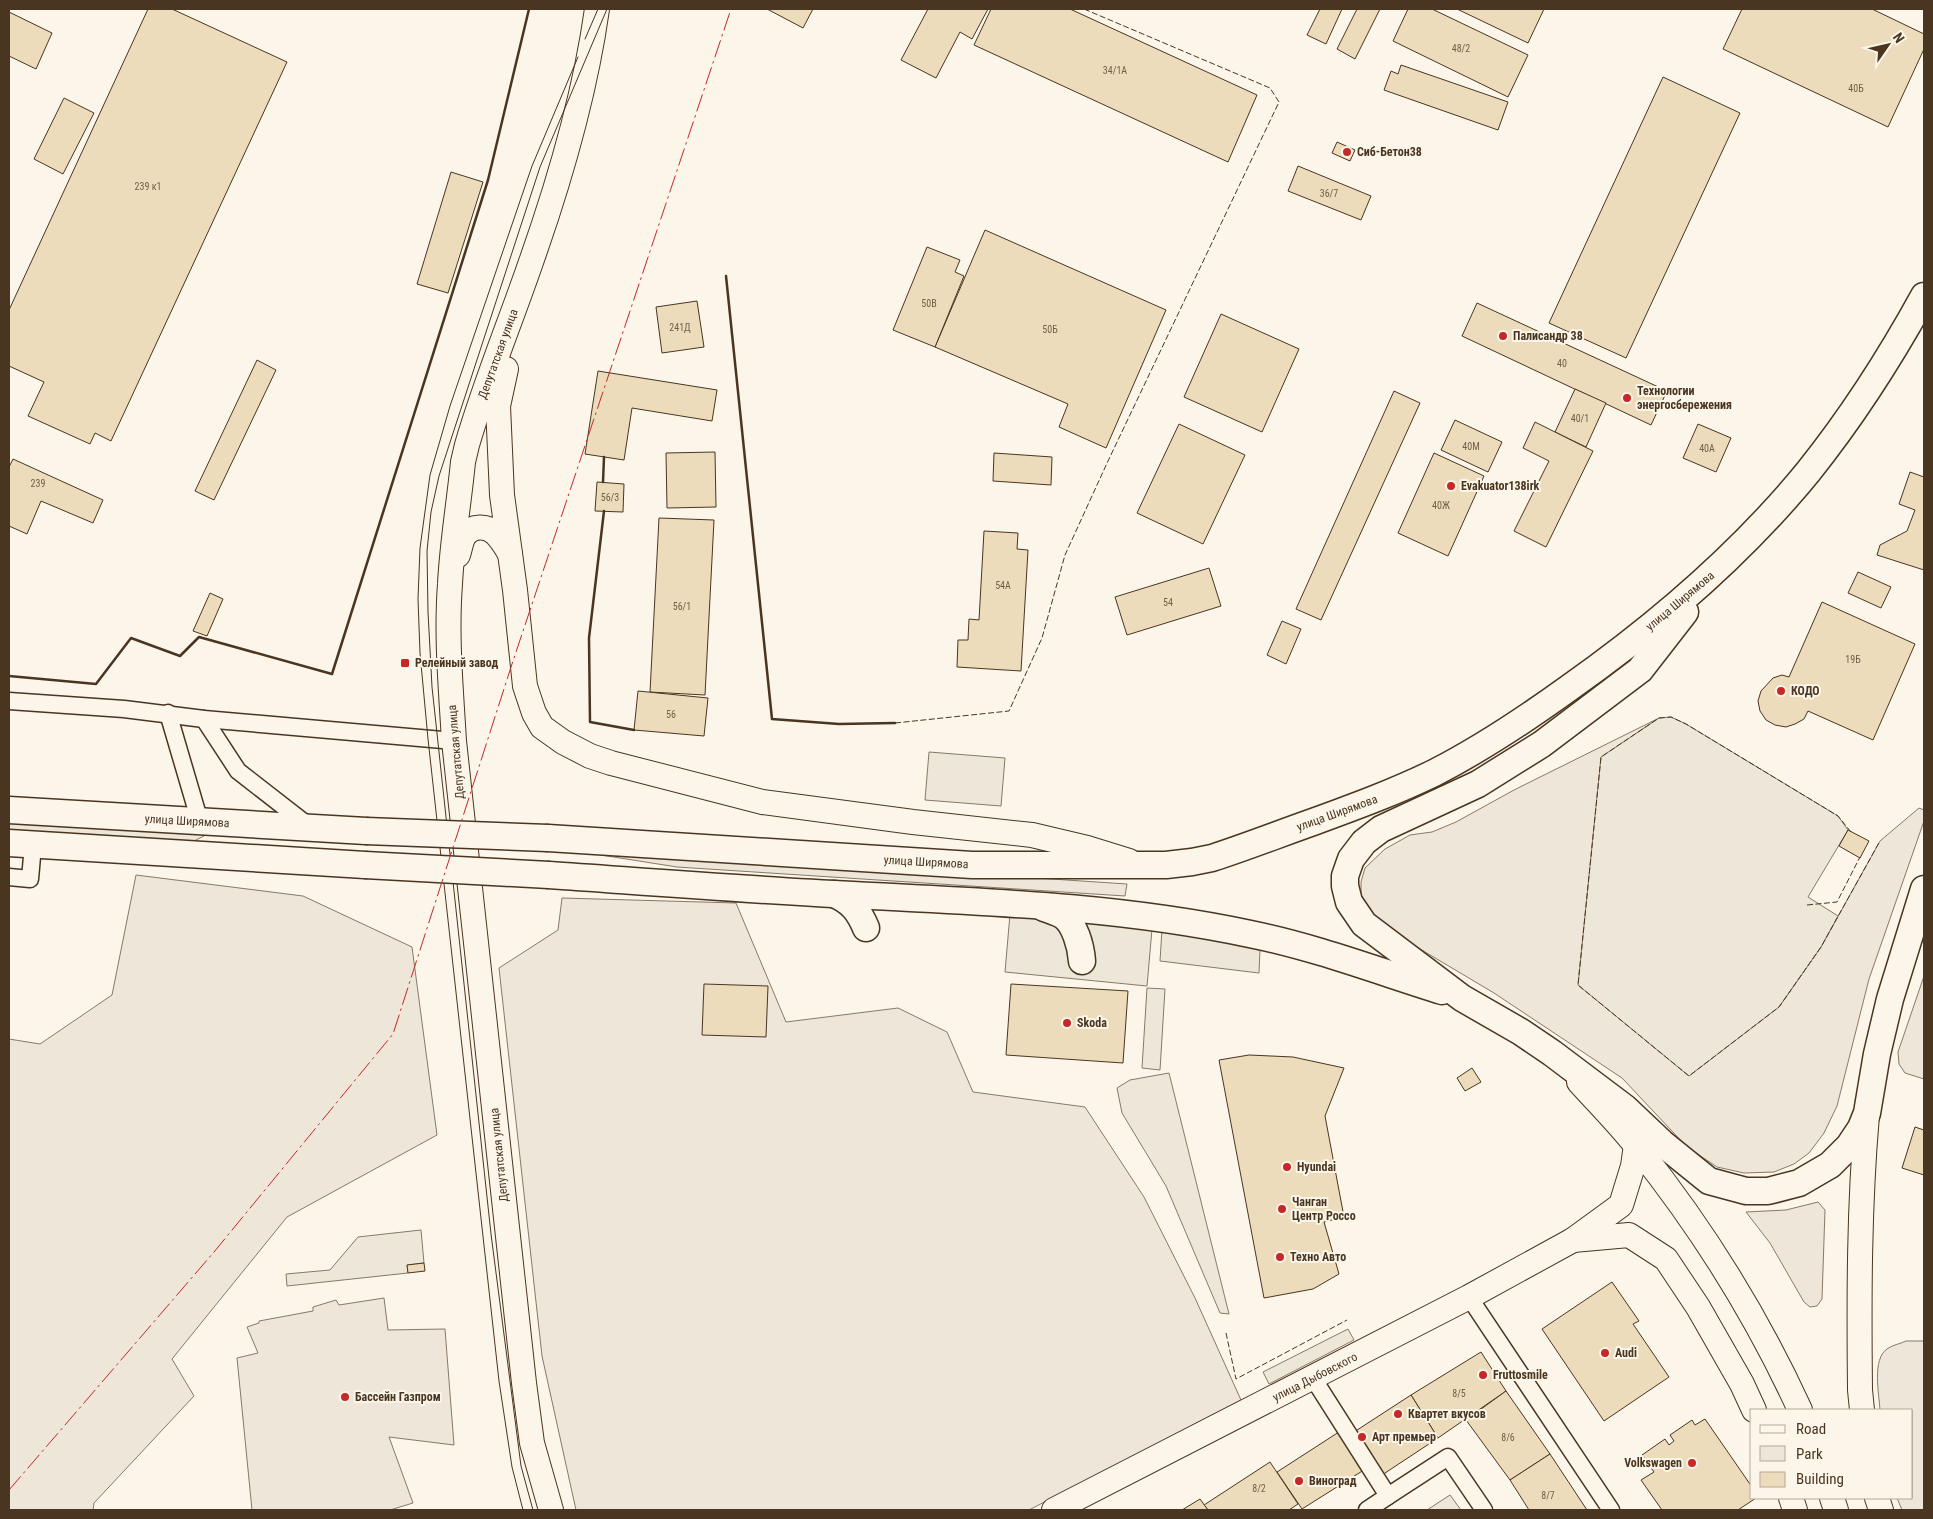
<svg xmlns="http://www.w3.org/2000/svg" width="1933" height="1519" font-family="'Roboto Condensed',sans-serif">
<style>
.green{fill:#ede6d9;stroke:#887966}
.parking{fill:#ede7d9;stroke:#887966}
.building{fill:#ecdcbc;stroke:#4a3520}
.lines{fill:none;stroke-linecap:round;stroke-linejoin:round}
.street-casing{stroke:#4a3520;stroke-width:19}
.secondary-casing{stroke:#4a3520;stroke-width:26}
.primary-casing{stroke:#4a3520;stroke-width:29}
.street{stroke:#fbf6e9;stroke-width:16}
.secondary{stroke:#fbf6e9;stroke-width:24}
.primary{stroke:#fbf6e9;stroke-width:26}
.tram{stroke:#4a3520;stroke-width:1}
.primary-bridge-casing{stroke:#4a3520;stroke-width:29;stroke-linecap:butt}
.primary-bridge{stroke:#fbf6e9;stroke-width:26}
.fence{stroke:#4a3520;stroke-width:1;stroke-dasharray:6 2.5;stroke-linecap:butt}
.wall{stroke:#4a3520;stroke-width:2.5}
.power{stroke:#c62828;stroke-width:1;stroke-dasharray:18 4 2.5 4;stroke-linecap:butt}
.poi-dot{fill:#c62828;stroke:#fbf6e9;stroke-width:2}
.labels{text-anchor:middle;stroke-width:4;stroke-linejoin:round;paint-order:stroke}
.number-label{font-size:10px;fill:#725f47}
.poi-label{font-size:12px;font-weight:bold;fill:#4a3520;stroke:#fbf6e9;text-anchor:start}
.street-label{font-size:12px;fill:#4a3520;stroke:#fbf6e9}
</style>
<rect width="100%" height="100%" fill="#fbf6e9"/>
<g class="green">
<path d="M1659 718 1601 758 1779 1007 1821 947 1880 841 1919 808 1924 810V821L1869 979 1837 1106 1824 1133 1809 1153 1794 1164 1774 1172 1744 1173 1717 1167 1687 1147 1622 1078 1494 993 1378 924 1361 898V882L1365 868 1385 849 1410 835 1432 832 1456 822 1514 790Z"/>
<path d="M9 818 193 829 204 836 192 842 9 831Z"/>
<path d="M674 854 1127 884 1125 896 677 867 601 855Z"/>
<path d="M136 875 303 896 412 947 437 1135 287 1217 172 1359 194 1396 94 1503 93 1510H9V1039L40 1044 112 995Z"/>
<path d="M562 898 736 903 786 1022 898 1008 947 1032 973 1092 1085 1107 1144 1197 1195 1298 1241 1400 1029 1510H576L542 1356 499 968 558 930Z"/>
<path d="M1162 929 1260 949 1259 973 1160 961Z"/>
<path d="M1818 1202 1825 1210 1822 1299 1817 1306 1810 1307 1804 1302 1770 1243 1746 1212 1786 1210Z"/>
<path d="M384 1298 388 1330 445 1329 454 1445 389 1437 413 1503 390 1510H252L237 1358 258 1353 247 1327 259 1323V1321L313 1311V1307L336 1300 339 1305Z"/>
<path d="M1906 1341H1924V1510H1902L1897 1498H1912V1410H1880C1879 1394 1872 1359 1887 1349 1892 1345 1900 1344 1906 1341Z"/>
<path d="M1450 1495 1461 1510H1427Z"/>
</g>
<g class="parking">
<path d="M1671 717 1686 724 1838 816 1848 830 1808 897 1838 916 1821 947 1779 1007 1689 1076 1578 985 1601 757 1659 718Z"/>
<path d="M929 752 1005 758 1001 806 925 800Z"/>
<path d="M1010 914 1152 929 1147 986 1005 972Z"/>
<path d="M1924 976V1079L1905 1073 1899 1064 1898 1052Z"/>
<path d="M1147 988 1165 989 1160 1070 1142 1068Z"/>
<path d="M1169 1073 1229 1314 1220 1313 1166 1186 1122 1113 1117 1088 1130 1080Z"/>
<path d="M421 1230 424 1263 407 1265 408 1273 287 1286 286 1274 330 1270 358 1237Z"/>
<path d="M1348 1329 1354 1340 1269 1384 1263 1372Z"/>
</g>
<g class="building">
<path d="M148 9H172L287 62 111 441 95 433 90 444 28 416 44 382 9 366V310Z"/>
<path d="M767 9H813L803 28Z"/>
<path d="M928 9H988L972 39 960 32 936 78 901 60Z"/>
<path d="M991 9H1070L1257 95 1228 162 974 45Z"/>
<path d="M1320 9H1342L1326 44 1307 35Z"/>
<path d="M1357 9H1380L1355 59 1337 49Z"/>
<path d="M1408 9H1432L1528 55 1508 97 1393 41Z"/>
<path d="M1457 9H1544L1528 43Z"/>
<path d="M1742 9H1872L1924 34V49L1888 127 1723 49Z"/>
<path d="M9 12 52 33 36 69 9 56Z"/>
<path d="M1401 65 1508 102 1498 130 1384 90 1391 71 1398 74Z"/>
<path d="M1663 77 1740 113 1626 358 1549 323Z"/>
<path d="M64 98 94 113 63 174 34 159Z"/>
<path d="M1337 142 1355 150 1350 161 1332 153Z"/>
<path d="M1298 166 1371 196 1361 220 1288 191Z"/>
<path d="M451 172 483 182 448 293 417 284Z"/>
<path d="M985 230 1166 310 1106 448 1059 427 1068 404 935 347Z"/>
<path d="M927 247 960 260 955 272 964 276 935 347 893 330Z"/>
<path d="M697 301 704 347 662 353 656 307Z"/>
<path d="M1477 303 1667 391 1651 425 1462 336Z"/>
<path d="M1221 314 1299 349 1262 432 1184 397Z"/>
<path d="M257 360 276 370 214 500 195 491Z"/>
<path d="M598 371 717 390 712 421 632 408 624 460 585 454Z"/>
<path d="M1575 389 1606 403 1586 447 1555 432Z"/>
<path d="M1394 391 1420 403 1321 620 1296 609Z"/>
<path d="M1455 420 1502 442 1488 472 1441 450Z"/>
<path d="M1535 422 1593 451 1546 547 1514 531 1549 461 1523 448Z"/>
<path d="M1179 424 1245 455 1203 544 1137 513Z"/>
<path d="M1698 424 1731 438 1716 472 1683 458Z"/>
<path d="M715 452 716 507 667 508 666 453Z"/>
<path d="M994 453 1052 457 1051 485 993 481Z"/>
<path d="M1434 453 1484 476 1448 556 1398 533Z"/>
<path d="M13 459 103 500 93 523 41 501 27 534 9 526V467Z"/>
<path d="M1910 472 1924 477V570L1877 555 1880 545 1907 531 1915 510 1899 504Z"/>
<path d="M597 482 624 484 623 512 595 511Z"/>
<path d="M659 518 714 520 705 695 650 692Z"/>
<path d="M984 531 1018 533 1017 549 1028 550 1021 671 957 667 958 640H968L969 619 979 620Z"/>
<path d="M1209 568 1221 606 1127 635 1115 597Z"/>
<path d="M1858 572 1891 587 1881 608 1848 593Z"/>
<path d="M210 593 223 599 207 636 193 631Z"/>
<path d="M1822 602 1915 644 1873 740 1808 711 1804 719 1795 724 1786 727 1775 725 1766 720 1760 711 1758 701 1761 691 1773 678 1782 675 1789 677Z"/>
<path d="M1282 621 1301 629 1286 664 1267 655Z"/>
<path d="M638 691 708 698 704 736 634 730Z"/>
<path d="M1848 830 1869 841 1860 858 1839 846Z"/>
<path d="M704 984 768 986 766 1037 702 1035Z"/>
<path d="M1011 984 1128 991 1123 1063 1006 1055Z"/>
<path d="M1249 1055 1293 1057 1344 1068 1325 1116 1344 1217 1324 1222 1339 1274 1313 1289 1264 1298 1219 1060Z"/>
<path d="M1472 1068 1481 1082 1465 1091 1457 1078Z"/>
<path d="M1915 1127 1924 1130V1175L1902 1168Z"/>
<path d="M424 1263 425 1271 408 1273 407 1265Z"/>
<path d="M1612 1282 1639 1321 1633 1324 1669 1377 1604 1421 1542 1329Z"/>
<path d="M1481 1352 1506 1391 1438 1438 1411 1395Z"/>
<path d="M1506 1391 1550 1454 1510 1480 1466 1420Z"/>
<path d="M1411 1395 1438 1438 1379 1477 1351 1434Z"/>
<path d="M1705 1419 1752 1487V1498H1756L1738 1510H1662L1641 1480 1654 1472 1642 1455 1665 1439 1669 1445 1674 1441 1670 1435 1692 1420 1695 1425Z"/>
<path d="M1342 1430 1367 1468 1302 1509 1277 1472Z"/>
<path d="M1550 1454 1587 1510H1529L1510 1480Z"/>
<path d="M1270 1462 1298 1504 1289 1510H1208L1204 1505Z"/>
<path d="M1200 1499 1208 1510H1182Z"/>
</g>
<g class="lines">
<defs>
<g id="street">
<path d="M9 701 124 709 204 719 454 741"/>
<path d="M168 713 200 822"/>
<path d="M204 719 238 771 310 827"/>
<path d="M9 877 30 879 33 845"/>
<path d="M1469 1297 1611 1510"/>
<path d="M1313 1378 1388 1496 1448 1457 1484 1510"/>
<path d="M1367 1510 1388 1496"/>
</g>
<g id="secondary">
<path d="M506 369 498 406 502 495 515 590 525 686 534 713 542 727 563 742 590 756 611 763 762 802 913 822 1032 835 1087 848 1129 861"/>
<path d="M458 555C460 549 461 541 464 536 472 525 487 525 496 534 501 539 506 547 510 554"/>
<path d="M1579 1082C1598 1103 1619 1124 1637 1147 1702 1228 1757 1316 1800 1410"/>
<path d="M1573 1240 1629 1235 1666 1259 1698 1307 1742 1384 1754 1410"/>
<path d="M1862 1410 1860 1390C1859 1298 1859 1207 1867 1115"/>
<path d="M1791 1498 1795 1510"/>
<path d="M1832 1498 1836 1510"/>
<path d="M1877 1498 1881 1510"/>
<path d="M551 1510 532 1443 524 1383 454 741C451 689 446 637 450 584 452 543 459 503 463 462L467 445C485 383 510 323 531 262 560 180 585 95 597 9"/>
<path d="M1054 1510 1469 1297 1573 1240 1621 1205 1633 1166 1636 1145"/>
</g>
<g id="primary">
<path d="M1685 612 1640 670 1542 744 1478 784 1381 829 1364 842 1351 859 1345 876V886L1349 902 1364 924 1462 998 1521 1032 1552 1053 1625 1108 1662 1143 1709 1181 1746 1191H1768L1799 1183 1830 1165 1849 1146 1861 1128 1867 1113 1877 1054 1890 999 1924 889"/>
<path d="M9 810 366 831"/>
<path d="M548 838 972 865H1166L1192 862 1212 858C1246 847 1279 834 1313 822 1354 807 1395 792 1434 773 1481 749 1526 719 1569 688 1657 626 1740 555 1808 472 1852 417 1890 358 1924 296"/>
<path d="M9 843 365 865"/>
<path d="M549 875C650 882 751 890 853 895 986 902 1119 906 1250 934 1315 947 1378 971 1442 991"/>
<path d="M834 894C851 901 859 911 866 928"/>
<path d="M1044 908C1050 910 1056 912 1062 915 1075 923 1081 947 1082 961"/>
</g>
</defs>
<use href="#street" class="street-casing"/>
<use href="#secondary" class="secondary-casing"/>
<use href="#primary" class="primary-casing"/>
<use href="#street" class="street"/>
<use href="#secondary" class="secondary"/>
<use href="#primary" class="primary"/>
<g class="tram">
<path d="M585 39 598 9"/>
<path d="M523 1510 512 1467 499 1381 428 739 420 653 418 599 420 548 430 475 450 406 532 166 578 57"/>
<path d="M533 1510 521 1466 491 1234 432 687 428 612 427 551 431 512 439 476 540 167 607 9"/>
</g>
<defs>
<g id="primary-bridge">
<path d="M366 831 548 838"/>
<path d="M365 865 549 875"/>
</g>
</defs>
<use href="#primary-bridge" class="primary-bridge-casing"/>
<use href="#primary-bridge" class="primary-bridge"/>
<g class="fence">
<path d="M895 723 1009 711 1042 638 1065 555 1108 461 1279 102 1270 88 1084 9"/>
<path d="M1851 832 1838 816 1686 724 1671 717 1659 718 1601 757 1578 985 1689 1076 1779 1007 1821 947 1880 841"/>
<path d="M1807 905 1837 902 1860 857"/>
<path d="M1226 1333 1236 1379 1347 1320"/>
</g>
<g class="wall">
<path d="M726 276 772 719 839 724 895 723"/>
<path d="M603 482 604 457"/>
<path d="M604 511 589 638 590 722 634 730"/>
<path d="M9 676 96 684 131 638 180 656 199 637 332 674 488 180 529 9"/>
</g>
<path class="power" d="M9 1490 214 1252 393 1034 512 664 731 9"/>
</g>
<g class="poi-dot">
<circle cx="1347" cy="152" r="5"/>
<circle cx="1503" cy="336" r="5"/>
<circle cx="1627" cy="398" r="5"/>
<circle cx="1451" cy="486" r="5"/>
<rect x="400" y="658" width="10" height="10" rx="2.5"/>
<circle cx="1781" cy="691" r="5"/>
<circle cx="1067" cy="1023" r="5"/>
<circle cx="1287" cy="1167" r="5"/>
<circle cx="1282" cy="1209" r="5"/>
<circle cx="1280" cy="1257" r="5"/>
<circle cx="1605" cy="1353" r="5"/>
<circle cx="1483" cy="1375" r="5"/>
<circle cx="345" cy="1397" r="5"/>
<circle cx="1398" cy="1414" r="5"/>
<circle cx="1362" cy="1437" r="5"/>
<circle cx="1692" cy="1463" r="5"/>
<circle cx="1299" cy="1481" r="5"/>
</g>
<g class="labels">
<g class="number-label">
<text x="1461" y="52">48/2</text>
<text x="1115" y="74">34/1А</text>
<text x="1856" y="92">40Б</text>
<text x="148" y="190">239 к1</text>
<text x="1329" y="197">36/7</text>
<text x="929" y="307">50В</text>
<text x="680" y="331">241Д</text>
<text x="1050" y="333">50Б</text>
<text x="1562" y="367">40</text>
<text x="1580" y="422">40/1</text>
<text x="1471" y="450">40М</text>
<text x="1707" y="452">40А</text>
<text x="38" y="487">239</text>
<text x="610" y="501">56/3</text>
<text x="1441" y="509">40Ж</text>
<text x="1003" y="589">54А</text>
<text x="1168" y="606">54</text>
<text x="682" y="610">56/1</text>
<text x="1853" y="663">19Б</text>
<text x="671" y="718">56</text>
<text x="1459" y="1397">8/5</text>
<text x="1508" y="1441">8/6</text>
<text x="1259" y="1492">8/2</text>
<text x="1548" y="1499">8/7</text>
</g>
<g class="poi-label">
<text x="1357" y="156">Сиб-Бетон38</text>
<text x="1513" y="340">Палисандр 38</text>
<text x="1637" y="395">Технологии<tspan x="1637" dy="14">энергосбережения</tspan></text>
<text x="1461" y="490">Evakuator138irk</text>
<text x="415" y="667">Релейный завод</text>
<text x="1791" y="695">КОДО</text>
<text x="1077" y="1027">Skoda</text>
<text x="1297" y="1171">Hyundai</text>
<text x="1292" y="1206">Чанган<tspan x="1292" dy="14">Центр Россо</tspan></text>
<text x="1290" y="1261">Техно Авто</text>
<text x="1615" y="1357">Audi</text>
<text x="1493" y="1379">Fruttosmile</text>
<text x="355" y="1401">Бассейн Газпром</text>
<text x="1408" y="1418">Квартет вкусов</text>
<text x="1372" y="1441">Арт премьер</text>
<text x="1682" y="1467" text-anchor="end">Volkswagen</text>
<text x="1309" y="1485">Виноград</text>
</g>
<g class="street-label">
<text transform="translate(498 354) rotate(-70)" y="4">Депутатская улица</text>
<text transform="translate(1680 601) rotate(-40)" y="4">улица Ширямова</text>
<text transform="translate(456 752) rotate(-95)" y="4">Депутатская улица</text>
<text transform="translate(1337 813) rotate(-20)" y="4">улица Ширямова</text>
<text transform="translate(187 821) rotate(3)" y="4">улица Ширямова</text>
<text transform="translate(926 862) rotate(3)" y="4">улица Ширямова</text>
<text transform="translate(499 1155) rotate(-96)" y="4">Депутатская улица</text>
<text transform="translate(1315 1377) rotate(-27)" y="4">улица Дыбовского</text>
</g>
</g>
<rect width="1933" height="1519" fill="none" stroke="#4a3520" stroke-width="20"/>
<rect x="1750" y="1409" width="162" height="90" fill="#fbf6e9" stroke="#b4a999"/>
<rect x="1760" y="1425" width="25" height="8" fill="#fbf6e9" stroke="#b4a999"/>
<text x="1796" y="1434" font-size="15" fill="#4a3520">Road</text>
<rect x="1760" y="1446" width="25" height="15" fill="#ede6d9" stroke="#b4a999"/>
<text x="1796" y="1459" font-size="15" fill="#4a3520">Park</text>
<rect x="1760" y="1472" width="25" height="15" fill="#ecdcbc" stroke="#b4a999"/>
<text x="1796" y="1484" font-size="15" fill="#4a3520">Building</text>
<g transform="translate(1888 45) rotate(56)" stroke="#fbf6e9" stroke-width="4" paint-order="stroke">
<path d="M0-4L9 19L0 12L-9 19Z" fill="#4a3520"/>
<text y="-8" font-size="14" font-weight="bold" text-anchor="middle" fill="#4a3520">N</text>
</g>
</svg>
